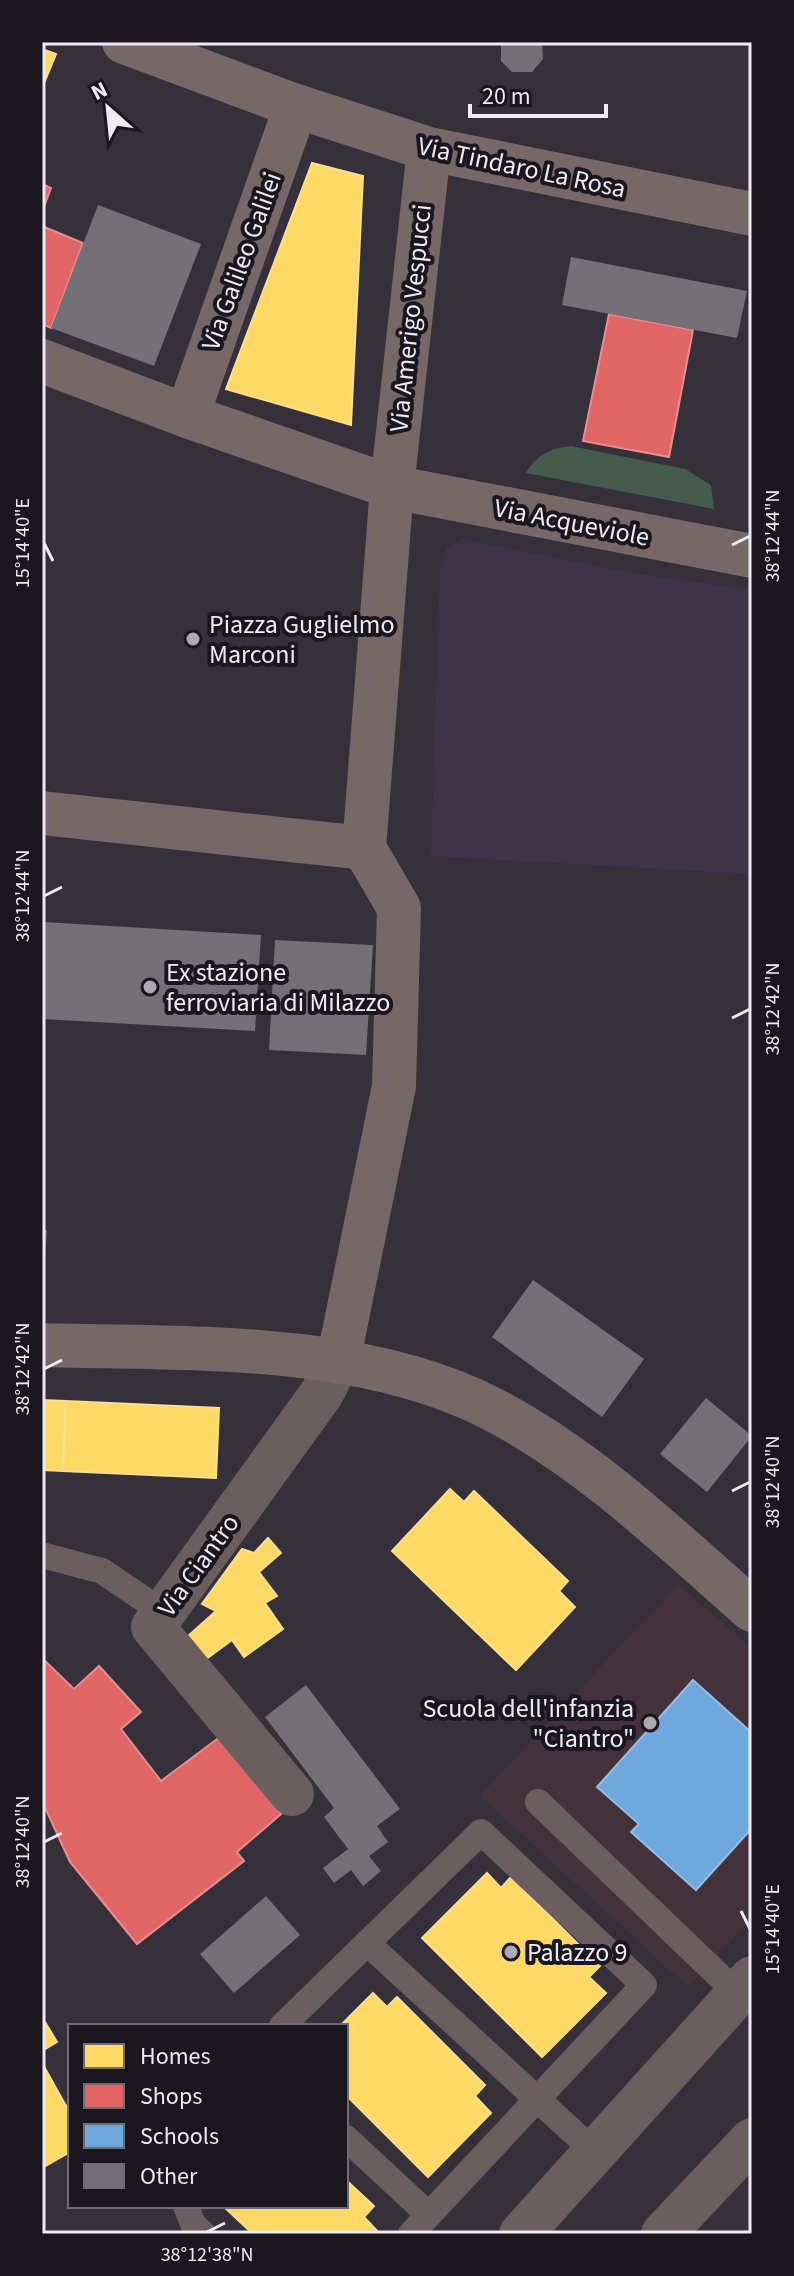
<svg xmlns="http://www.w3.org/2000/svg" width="794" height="2276" font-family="'Source Sans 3',sans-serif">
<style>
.built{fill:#3d3449}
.education{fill:#433239}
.green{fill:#445b4e}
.homes{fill:#ffd966;stroke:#fade91;stroke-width:2}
.shops{fill:#e06666;stroke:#e48e91;stroke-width:2}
.schools{fill:#6fa8dc;stroke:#95bce4;stroke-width:2}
.building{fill:#756f76}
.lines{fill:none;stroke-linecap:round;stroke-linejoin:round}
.lane{stroke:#6a5e5e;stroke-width:26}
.street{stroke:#6a5e5e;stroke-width:44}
.secondary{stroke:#766867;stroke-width:44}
.ticks{fill:none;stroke:#eeeaf5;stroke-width:3}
.poi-dot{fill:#ada9b4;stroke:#1a171e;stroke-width:3}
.labels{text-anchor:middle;stroke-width:8;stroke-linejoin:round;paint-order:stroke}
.street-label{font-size:26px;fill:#eeeaf5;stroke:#1a171e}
.poi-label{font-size:26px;fill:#eeeaf5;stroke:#1a171e;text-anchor:start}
.neatline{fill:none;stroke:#eeeaf5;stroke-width:3}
.ticks-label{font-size:20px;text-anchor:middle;fill:#eeeaf5}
</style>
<rect width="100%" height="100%" fill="#35303a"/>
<path class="built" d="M462 539 633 573 752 590V874L431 856 440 569 447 548Z"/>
<path class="education" d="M678 1584 752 1649V1919L688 1987 480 1796Z"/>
<path class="green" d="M571 446 685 469 711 485 714 509 526 473C536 455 551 448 571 446Z"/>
<g class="homes">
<path d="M42 49 56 54 42 88Z"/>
<path d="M312 163 363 176 351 425 226 389Z"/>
<path d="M42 1400 66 1401 63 1471 42 1470Z"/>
<path d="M66 1401 219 1408 216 1478 63 1471Z"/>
<path d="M450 1489 464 1502 474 1491 568 1581 559 1591 575 1607 516 1670 392 1551Z"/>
<path d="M268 1538 281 1553 259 1572 277 1596 265 1603 283 1629 244 1657 232 1640 206 1659 188 1636 216 1611 202 1604 242 1549 254 1553Z"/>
<path d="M487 1873 501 1888 511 1877 600 1966 589 1977 606 1993 542 2057 422 1938Z"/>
<path d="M373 1993 387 2007 397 1997 485 2085 475 2096 491 2113 428 2177 346 2095V2026H340Z"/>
<path d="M42 2017 57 2042 42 2051Z"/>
<path d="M42 2063 66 2106 70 2104V2152L42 2168Z"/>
<path d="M346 2180 374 2206 364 2217 380 2234H253L223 2206H346Z"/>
</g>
<g class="shops">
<path d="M42 184 51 188 42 212Z"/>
<path d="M42 226 83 243 51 328 42 324Z"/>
<path d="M609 314 693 330 669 457 583 441Z"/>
<path d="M44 1660 74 1689 99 1666 141 1712 121 1729 161 1781 220 1737 281 1814 237 1852 244 1861 137 1944 70 1862 42 1801Z"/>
</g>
<path class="schools" d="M693 1680 752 1733V1828L696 1890 631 1832 639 1824 597 1787Z"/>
<g class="building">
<path d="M501 42H542L543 59 532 72H512L501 61Z"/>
<path d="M98 205 201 244 154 366 51 328Z"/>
<path d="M571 257 747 291 737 338 562 305Z"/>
<path d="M44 922 261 935 255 1031 42 1019Z"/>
<path d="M275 940 373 945 366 1055 269 1050Z"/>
<path d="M42 1229 47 1230 44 1273H42Z"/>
<path d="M533 1280 644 1359 602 1417 492 1337Z"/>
<path d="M706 1398 752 1436 707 1492 660 1454Z"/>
<path d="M306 1685 400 1809 377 1826 388 1842 369 1856 381 1871 363 1886 351 1870 334 1883 323 1868 348 1849 324 1817 334 1808 265 1717Z"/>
<path d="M266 1896 300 1935 234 1993 200 1954Z"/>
</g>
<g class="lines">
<g class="lane">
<path d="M42 1555 102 1571 164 1613"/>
<path d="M538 1802 738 1994"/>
<path d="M367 1943 596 2153"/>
<path d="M282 2026 481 1832 644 1985 411 2234"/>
<path d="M346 2138 429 2215"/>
<path d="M186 2206 193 2224 203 2234"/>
</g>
<g class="street">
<path d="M292 1794 153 1627 322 1393 338 1362"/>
<path d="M521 2234 752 1978"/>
<path d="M663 2234 752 2140"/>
</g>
<g class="secondary">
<path d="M124 42 296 106 429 149 752 214"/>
<path d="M42 361 187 416 392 487 752 556"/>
<path d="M187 416 296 106"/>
<path d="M42 813 364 848 392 487 429 149"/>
<path d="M42 1345C187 1349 363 1341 494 1410 591 1461 671 1539 752 1610"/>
<path d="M338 1362 394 1086 399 908 364 848"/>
</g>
</g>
<path class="ticks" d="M44 543 53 561M732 545 750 536M44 896 62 887M732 1018 750 1009M44 1369 62 1360M732 1491 750 1482M44 1842 62 1833M741 1911 750 1929M207 2232 225 2223"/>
<g class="poi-dot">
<circle cx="193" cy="639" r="8"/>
<circle cx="150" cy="987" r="8"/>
<circle cx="650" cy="1723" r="8"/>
<circle cx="511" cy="1952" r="8"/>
</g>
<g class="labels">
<g class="street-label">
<text transform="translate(522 167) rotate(12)" y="9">Via Tindaro La Rosa</text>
<text transform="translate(241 261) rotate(-70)" y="9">Via Galileo Galilei</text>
<text transform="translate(410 318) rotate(-84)" y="9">Via Amerigo Vespucci</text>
<text transform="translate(572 522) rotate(11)" y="9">Via Acqueviole</text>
<text transform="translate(198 1565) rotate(-54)" y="9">Via Ciantro</text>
</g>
<g class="poi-label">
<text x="209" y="633">Piazza Guglielmo<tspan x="209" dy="30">Marconi</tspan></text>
<text x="166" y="981">Ex stazione<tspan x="166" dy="30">ferroviaria di Milazzo</tspan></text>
<text x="634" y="1717" text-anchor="end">Scuola dell'infanzia<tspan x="634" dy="30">"Ciantro"</tspan></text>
<text x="527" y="1961">Palazzo 9</text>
</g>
</g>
<rect width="794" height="2276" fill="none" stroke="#1a171e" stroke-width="88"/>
<rect x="68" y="2024" width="280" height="184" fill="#1a171e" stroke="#6f6b74" stroke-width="2"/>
<rect x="84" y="2044" width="40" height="24" fill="#ffd966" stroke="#6f6b74" stroke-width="2"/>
<text x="140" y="2064" font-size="24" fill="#eeeaf5">Homes</text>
<rect x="84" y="2084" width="40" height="24" fill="#e06666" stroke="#6f6b74" stroke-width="2"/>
<text x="140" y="2104" font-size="24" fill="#eeeaf5">Shops</text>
<rect x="84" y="2124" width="40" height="24" fill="#6fa8dc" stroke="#6f6b74" stroke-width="2"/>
<text x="140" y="2144" font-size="24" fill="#eeeaf5">Schools</text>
<rect x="84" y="2164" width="40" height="24" fill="#756f76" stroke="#6f6b74" stroke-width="2"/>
<text x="140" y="2184" font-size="24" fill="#eeeaf5">Other</text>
<g transform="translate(108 108) rotate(333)" stroke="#1a171e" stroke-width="6" paint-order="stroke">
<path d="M0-6L14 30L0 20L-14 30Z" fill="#eeeaf5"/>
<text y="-12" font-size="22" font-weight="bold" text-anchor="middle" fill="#eeeaf5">N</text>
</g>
<path d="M470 104v12h136v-12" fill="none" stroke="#eeeaf5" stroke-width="4"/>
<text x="482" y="104" font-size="24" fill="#eeeaf5" stroke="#1a171e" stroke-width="6" paint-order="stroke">20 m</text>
<rect x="44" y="44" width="706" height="2188" class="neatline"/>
<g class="ticks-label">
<text transform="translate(772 536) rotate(-90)" y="7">38°12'44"N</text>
<text transform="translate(22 543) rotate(-90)" y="7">15°14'40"E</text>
<text transform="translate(22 896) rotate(-90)" y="7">38°12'44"N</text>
<text transform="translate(772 1009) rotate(-90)" y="7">38°12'42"N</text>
<text transform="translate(22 1369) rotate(-90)" y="7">38°12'42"N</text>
<text transform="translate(772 1482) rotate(-90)" y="7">38°12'40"N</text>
<text transform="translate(22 1842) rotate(-90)" y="7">38°12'40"N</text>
<text transform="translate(772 1929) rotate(-90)" y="7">15°14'40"E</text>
<text x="207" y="2261">38°12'38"N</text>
</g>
</svg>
